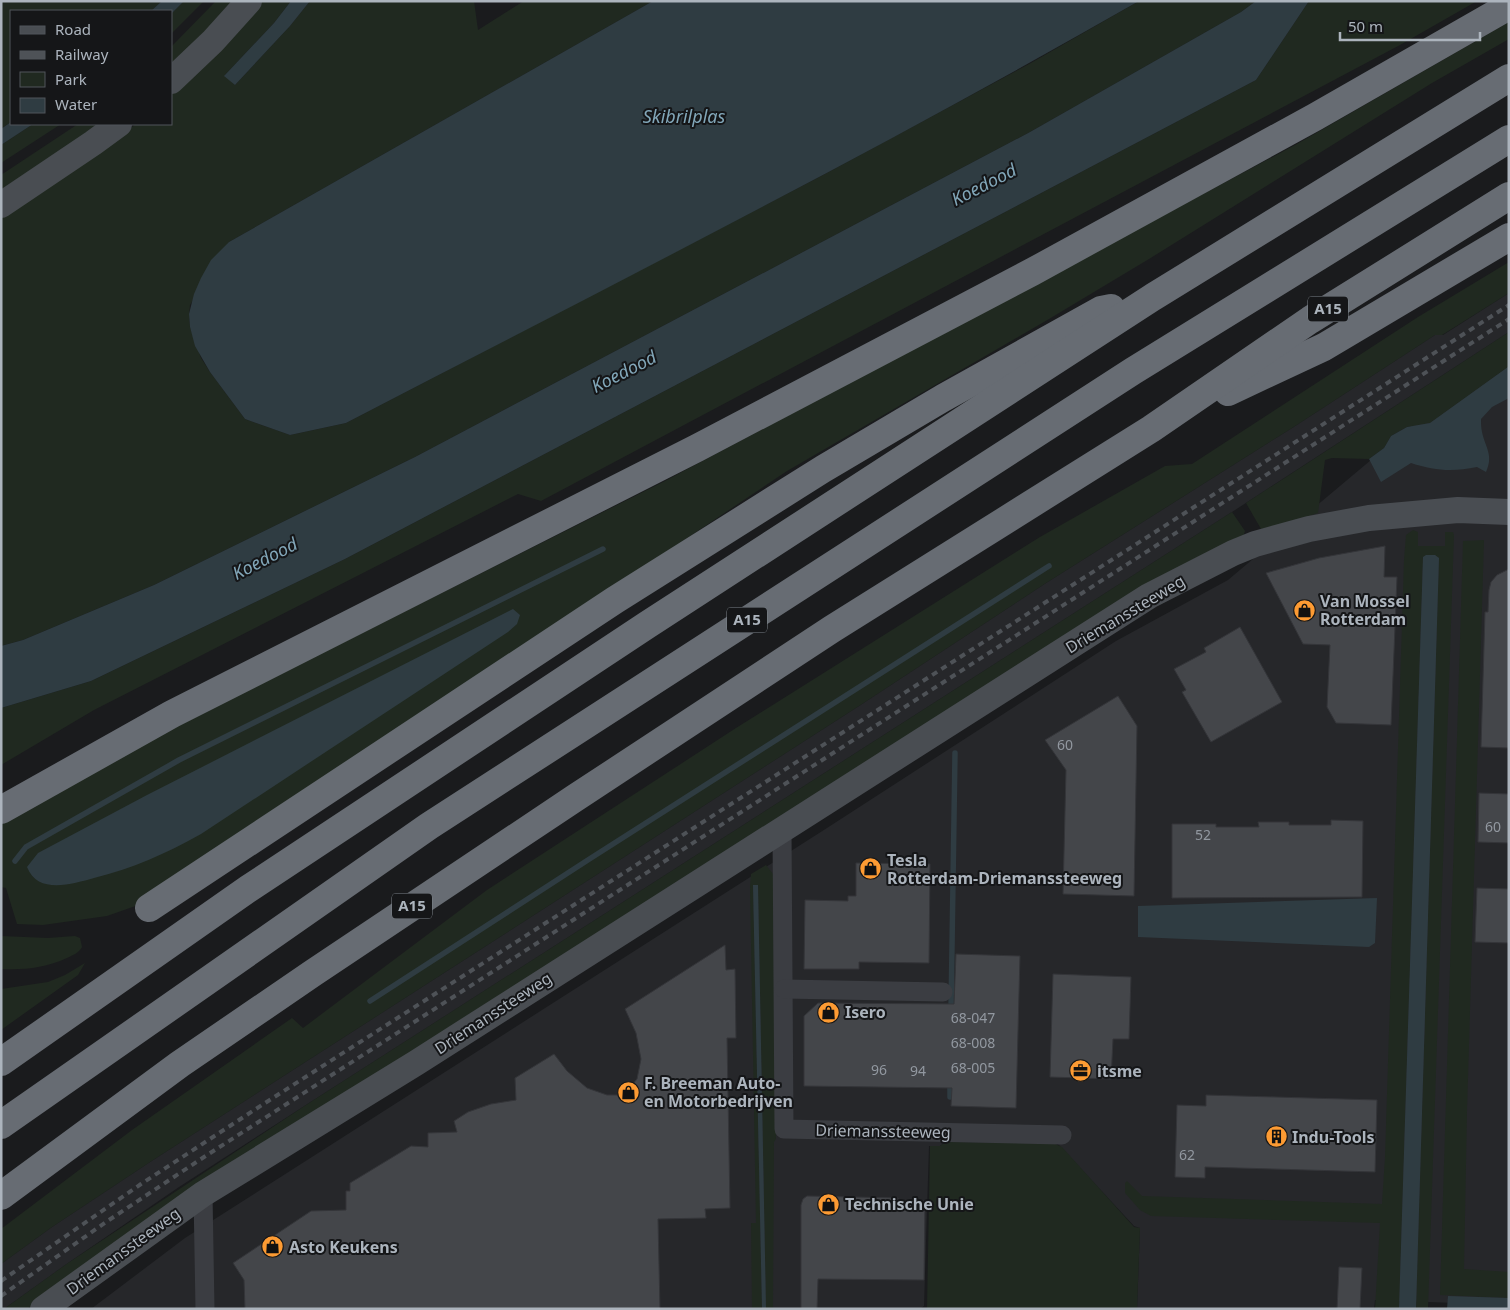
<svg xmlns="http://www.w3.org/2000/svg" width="1510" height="1310" font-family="'Noto Sans',sans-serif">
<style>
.built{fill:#26272a}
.green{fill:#202920}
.water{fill:#2f3c42}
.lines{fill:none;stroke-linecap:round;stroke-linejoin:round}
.stream{stroke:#2f3c42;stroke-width:5.5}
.building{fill:#44464a;stroke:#343539}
.minor{stroke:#3b3d42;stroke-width:19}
.secondary{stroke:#494d52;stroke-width:26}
.motorway{stroke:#676c73;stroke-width:28}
.rail{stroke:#4e5257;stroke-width:4;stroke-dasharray:6 5;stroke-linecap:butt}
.labels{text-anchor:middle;stroke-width:4;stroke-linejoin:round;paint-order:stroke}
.number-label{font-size:14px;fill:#9298a0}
.shield{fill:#151618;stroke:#7f858c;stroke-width:1}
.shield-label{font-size:15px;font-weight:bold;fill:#acb4bd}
.poi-label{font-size:16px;font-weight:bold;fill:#acb4bd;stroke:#151618;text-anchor:start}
.street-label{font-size:16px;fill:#acb4bd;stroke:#151618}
.water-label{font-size:18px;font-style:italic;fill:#82a7b9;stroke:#151618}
</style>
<rect width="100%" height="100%" fill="#1a1b1d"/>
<g class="built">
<path d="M1509 293V332L1232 512 306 1105 179 1187 68 1263 4 1309H1V1264L52 1227 150 1162 862 704 1046 583 1292 428 1435 335H1443Z"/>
<path d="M1509 352V1305L1375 1300 1374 1309H1137L1140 1228 1134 1226 1058 1144 945 1142 940 1146H929L924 1306 920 1309H91L185 1238 827 828 1116 641 1228 580 1477 371Z"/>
</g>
<g class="green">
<path d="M1 1H162L151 11H11V122L1 129Z"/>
<path d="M184 1H204L171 34V14Z"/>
<path d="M216 1H235L171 65V47Z"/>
<path d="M263 1H291L274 23 225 75 235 85 290 26 310 1H474L478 30 524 1H653L229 242 190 305 189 314 190 327 201 358 210 372 245 419 290 435 346 423 825 174 1031 63 1139 1H1256L1241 12 1030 132 415 457 154 585 23 640 1 646V217L121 135 136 124H171V94L208 61Z"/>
<path d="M1309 1H1477L1400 45 541 501 518 494 94 710 1 765V708L91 681 345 559 1256 80Z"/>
<path d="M1509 22V39L1432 83 1149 259 1049 319 787 471 144 903 107 916 43 925 17 924 6 888 1 887V824L160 734 665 481 1297 144Z"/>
<path d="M33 124H61L1 163V145Z"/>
<path d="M78 124H100L1 190V175Z"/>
<path d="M1509 262V293L1442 335H1435L1292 428 1046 583 862 704 150 1162 52 1227 1 1264V1229L132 1130 292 1018 303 1028 487 890 736 728 1040 537 1165 466 1192 464 1418 317Z"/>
<path d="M1509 332 1508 367 1430 423 1407 427 1391 436 1384 448 1369 459 1332 458 1325 460 1318 513 1271 528 1261 529 1246 503Z"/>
<path d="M1232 512 1245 531 1243 537 105 1252 27 1309H4L68 1263 306 1105Z"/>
<path d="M1413 530 1418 532V546H1445V532H1453L1454 535 1428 1309H1416L1439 558 1435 555 1423 557 1399 1309H1375L1380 1223 1151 1216 1140 1210 1125 1193V1183L1127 1181 1142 1196 1382 1204 1385 1157 1404 560 1406 535Z"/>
<path d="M1484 540 1467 1112 1464 1269 1509 1272V1298L1440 1295 1463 541Z"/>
<path d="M766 865 773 874 776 1139 774 1142 773 1309H766L758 885H753L762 1309H752L751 1223H756L750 887 751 874Z"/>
<path d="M1 936 48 938 75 936 80 938 82 947C79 953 73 955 67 958 45 968 25 970 1 969Z"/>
<path d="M85 963 78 975 1 1030V989L48 982 65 975Z"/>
<path d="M945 1142 1053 1143 1062 1147 1134 1227 1140 1228 1137 1309H927L930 1146H940Z"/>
</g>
<g class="water">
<path d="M162 1H184L171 14V11H151Z"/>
<path d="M291 1H310L290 26 235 85 224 76 274 23Z"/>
<path d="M653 1H1139C879 150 612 285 346 423L290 435 245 419 210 372 195 346 190 327 189 314 194 294 201 278 211 260 229 242Z"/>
<path d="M1256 1H1309L1256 80 345 559 91 681 1 708V646L23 640 154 585 415 457 1030 132 1241 12Z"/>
<path d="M11 122V124H33L1 145V129Z"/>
<path d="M1508 367 1509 398 1492 407 1481 419C1481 423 1481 428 1482 432 1485 447 1494 455 1486 472L1477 467C1453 472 1435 471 1411 463L1381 482 1369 459 1384 448 1391 436 1407 427 1430 423Z"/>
<path d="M1426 555H1435L1439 558 1416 1309H1399L1423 557Z"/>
<path d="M513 609 520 615 517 624 508 632 201 834C165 854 134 868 94 878 72 884 38 895 27 867L38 853 147 795Z"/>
<path d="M753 885H758L766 1309H762Z"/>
<path d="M1377 898 1375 943 1369 947 1138 937V906Z"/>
<path d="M1448 1296 1509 1298V1309H1447Z"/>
</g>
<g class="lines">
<g class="stream">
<path d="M15 861 26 847 179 760 603 549"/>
<path d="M370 1001 591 858 1049 566"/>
<path d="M951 1011 955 753"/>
<path d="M950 1097V1082"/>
</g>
</g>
<g class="building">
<path d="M1385 546 1384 577H1397L1391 725 1336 723 1327 707 1330 645 1303 644 1266 573 1319 558Z"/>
<path d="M1509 569V748L1481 747 1485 612H1488L1489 590 1491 582 1497 575Z"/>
<path d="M1240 627 1282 702 1211 742 1182 692 1186 690 1174 669 1206 652 1204 648Z"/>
<path d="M1118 696 1137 726 1134 896 1063 894 1066 770 1045 740Z"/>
<path d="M1479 793 1509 794V843L1478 842Z"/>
<path d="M1331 820 1363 821 1362 897 1172 898V824H1216V827H1259L1258 822H1289V825H1331Z"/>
<path d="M856 863 930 864 929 963 859 962V969H804L805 900 848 901V896H856Z"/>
<path d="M1477 888 1509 889V943L1475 942Z"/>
<path d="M725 945 726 970 735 969 736 1038H727L730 1208 705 1209 706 1218 658 1219 660 1309H245L244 1280 233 1263 311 1211 346 1210V1191H350V1183L411 1146 428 1147V1133L457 1132 454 1121 468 1112 491 1104 516 1100 515 1078 554 1054 567 1071 587 1088 607 1095H618L627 1091 637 1079 641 1059 636 1033 625 1009Z"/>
<path d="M956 954 1020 956 1016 1108 951 1106 952 1088 804 1086V1016L818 1003 954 1004Z"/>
<path d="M1053 974 1131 977 1129 1039H1113L1111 1079 1050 1077Z"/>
<path d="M1206 1095 1377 1100 1375 1172 1205 1167V1178L1175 1177 1177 1105 1206 1106Z"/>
<path d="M807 1196 898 1198V1201H925L924 1280 818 1279 817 1309H801V1205L803 1199Z"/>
<path d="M1339 1267 1362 1268 1360 1309H1337Z"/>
</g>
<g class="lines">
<g class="minor">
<path d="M782 830 784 1129 1062 1135"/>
<path d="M784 989 943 992"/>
<path d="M203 1194 205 1309"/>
</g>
<g class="secondary">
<path d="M171 81 213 41 249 1"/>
<path d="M1 205 93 143 119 124"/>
<path d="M43 1309 203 1194 416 1063 1149 596 1233 553 1255 544 1309 529 1369 518 1458 510 1509 512"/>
</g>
<g class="motorway">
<path d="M1228 392 1324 347 1509 237"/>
<path d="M1 810 172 714 697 448 1032 272 1315 117 1509 6"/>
<path d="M149 908 615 600 823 469 943 398 1101 310 1111 308"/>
<path d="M1 1062 248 889 647 625 1153 297 1509 78"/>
<path d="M1 1125 429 826 1133 371 1509 139"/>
<path d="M1 1196 180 1064 313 973 575 798 832 629 1151 429 1310 320 1509 196"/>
</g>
<g class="rail">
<path d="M1 1281 141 1184 265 1103 1509 305"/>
<path d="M1 1296 106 1222 204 1157 1509 319"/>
</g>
</g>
<defs>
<symbol id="shop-disc" viewBox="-11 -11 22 22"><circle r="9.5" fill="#fd9b33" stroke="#151618"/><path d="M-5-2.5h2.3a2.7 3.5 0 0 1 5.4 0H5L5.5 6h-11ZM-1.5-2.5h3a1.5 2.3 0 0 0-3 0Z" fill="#111"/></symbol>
<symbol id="office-disc" viewBox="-11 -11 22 22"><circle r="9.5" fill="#fd9b33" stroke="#151618"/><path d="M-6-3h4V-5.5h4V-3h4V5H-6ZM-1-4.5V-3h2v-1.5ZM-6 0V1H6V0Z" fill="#111"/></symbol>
<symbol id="building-disc" viewBox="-11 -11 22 22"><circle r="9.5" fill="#fd9b33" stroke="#151618"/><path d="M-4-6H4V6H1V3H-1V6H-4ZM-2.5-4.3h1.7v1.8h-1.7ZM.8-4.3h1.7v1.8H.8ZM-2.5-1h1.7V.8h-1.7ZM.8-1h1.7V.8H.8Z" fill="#111"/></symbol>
</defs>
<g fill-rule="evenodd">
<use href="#shop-disc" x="1292" y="598" width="25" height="25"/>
<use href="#shop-disc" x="858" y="856" width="25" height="25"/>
<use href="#shop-disc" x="816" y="1000" width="25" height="25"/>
<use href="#office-disc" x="1068" y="1058" width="25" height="25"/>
<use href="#shop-disc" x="616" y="1080" width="25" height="25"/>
<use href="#building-disc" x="1264" y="1124" width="25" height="25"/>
<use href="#shop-disc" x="816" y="1192" width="25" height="25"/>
<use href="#shop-disc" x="260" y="1234" width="25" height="25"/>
</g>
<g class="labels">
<g class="number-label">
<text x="1065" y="750">60</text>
<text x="1493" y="832">60</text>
<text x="1203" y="840">52</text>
<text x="973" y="1023">68-047</text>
<text x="973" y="1048">68-008</text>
<text x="973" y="1073">68-005</text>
<text x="879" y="1075">96</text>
<text x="918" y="1076">94</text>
<text x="1187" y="1160">62</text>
</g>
<g class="shield">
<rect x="1308" y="296.5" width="40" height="25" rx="4"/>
<rect x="727" y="607.5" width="40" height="25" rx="4"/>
<rect x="392" y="893.5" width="40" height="25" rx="4"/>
</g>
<g class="shield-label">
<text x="1328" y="314">A15</text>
<text x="747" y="625">A15</text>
<text x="412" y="911">A15</text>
</g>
<g class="poi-label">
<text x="1320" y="607">Van Mossel<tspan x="1320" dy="18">Rotterdam</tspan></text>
<text x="887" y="866">Tesla<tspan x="887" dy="18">Rotterdam-Driemanssteeweg</tspan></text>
<text x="845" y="1018">Isero</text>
<text x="1097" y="1077">itsme</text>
<text x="644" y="1089">F. Breeman Auto-<tspan x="644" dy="18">en Motorbedrijven</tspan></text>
<text x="1292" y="1143">Indu-Tools</text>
<text x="845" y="1210">Technische Unie</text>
<text x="289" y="1253">Asto Keukens</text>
</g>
<g class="street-label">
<text transform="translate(1125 614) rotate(-31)" y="6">Driemanssteeweg</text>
<text transform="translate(493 1013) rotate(-33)" y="6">Driemanssteeweg</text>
<text transform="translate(883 1131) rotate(1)" y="6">Driemanssteeweg</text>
<text transform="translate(123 1251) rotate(-36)" y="6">Driemanssteeweg</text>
</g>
<g class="water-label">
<text x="684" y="123">Skibrilplas</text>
<text transform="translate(984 185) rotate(-27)" y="6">Koedood</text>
<text transform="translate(624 372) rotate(-27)" y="6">Koedood</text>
<text transform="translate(265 559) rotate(-27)" y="6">Koedood</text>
</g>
</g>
<rect width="1510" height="1310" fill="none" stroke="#acb4bd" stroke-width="5"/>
<rect x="10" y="10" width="162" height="115" fill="#151618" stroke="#51555a"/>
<rect x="20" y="26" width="25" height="8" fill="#494d52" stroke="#51555a"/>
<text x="55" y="35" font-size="15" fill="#acb4bd">Road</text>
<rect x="20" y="51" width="25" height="8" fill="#4e5257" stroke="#51555a"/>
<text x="55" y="60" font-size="15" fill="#acb4bd">Railway</text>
<rect x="20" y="72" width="25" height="15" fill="#202920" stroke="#51555a"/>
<text x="55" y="85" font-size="15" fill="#acb4bd">Park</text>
<rect x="20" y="98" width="25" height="15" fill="#2f3c42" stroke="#51555a"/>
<text x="55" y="110" font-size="15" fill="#acb4bd">Water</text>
<path d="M1340 32v8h140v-8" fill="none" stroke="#acb4bd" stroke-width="2.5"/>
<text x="1348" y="32" font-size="15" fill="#acb4bd" stroke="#151618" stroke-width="4" paint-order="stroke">50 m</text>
</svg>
